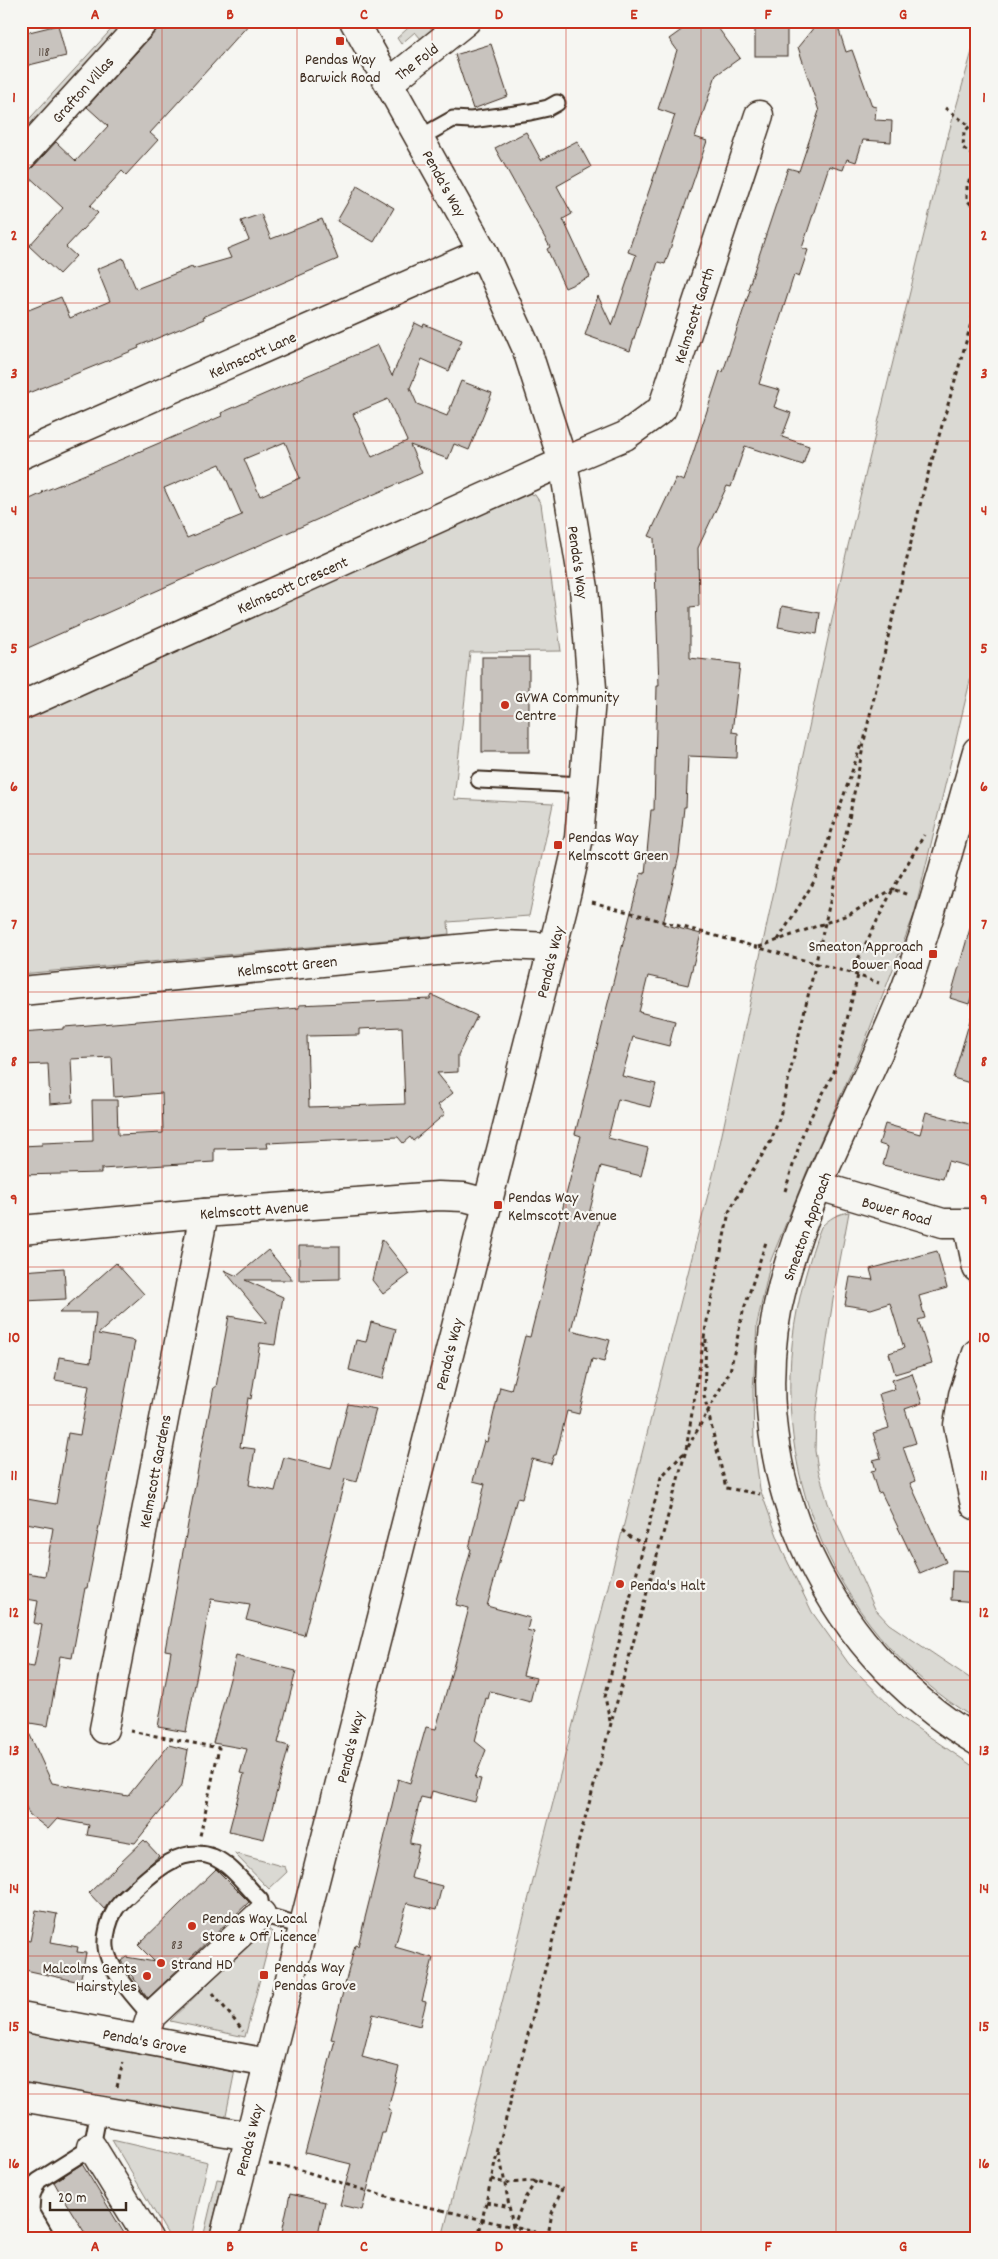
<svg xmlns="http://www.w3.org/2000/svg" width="998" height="2259" font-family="Dekko,sans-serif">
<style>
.green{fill:#dad9d3;stroke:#8a8278}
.building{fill:#c8c3be;stroke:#3b2a1e;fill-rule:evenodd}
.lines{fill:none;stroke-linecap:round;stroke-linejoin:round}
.service-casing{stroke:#3b2a1e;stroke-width:19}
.minor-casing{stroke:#3b2a1e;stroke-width:31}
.path{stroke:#3b2a1e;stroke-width:3;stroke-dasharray:4 4;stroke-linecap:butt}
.service{stroke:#f6f6f2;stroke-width:15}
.minor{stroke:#f6f6f2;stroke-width:28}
.path-bridge{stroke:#3b2a1e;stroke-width:3;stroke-dasharray:4 4;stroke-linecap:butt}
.grid{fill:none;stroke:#c8321e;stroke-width:1;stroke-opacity:0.55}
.poi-dot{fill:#c8321e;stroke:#f6f6f2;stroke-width:2}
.labels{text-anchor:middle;stroke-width:4.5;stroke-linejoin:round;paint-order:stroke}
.number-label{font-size:14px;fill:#5e5046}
.poi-label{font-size:16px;fill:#3b2a1e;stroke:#f6f6f2;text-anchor:start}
.street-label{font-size:16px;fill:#3b2a1e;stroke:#f6f6f2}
.neatline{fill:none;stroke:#c8321e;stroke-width:2}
.grid-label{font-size:16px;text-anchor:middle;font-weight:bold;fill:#c8321e}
</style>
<rect width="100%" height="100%" fill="#f6f6f2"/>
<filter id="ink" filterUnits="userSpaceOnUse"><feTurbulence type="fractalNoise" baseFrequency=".02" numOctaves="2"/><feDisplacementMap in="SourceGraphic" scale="10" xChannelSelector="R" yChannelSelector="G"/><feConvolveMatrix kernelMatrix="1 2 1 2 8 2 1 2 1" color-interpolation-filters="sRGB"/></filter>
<g filter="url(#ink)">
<g class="green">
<path d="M119 21H127L21 142V128Z"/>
<path d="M416 21H456L410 55 407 50 421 39 415 32 401 44 397 38Z"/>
<path d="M977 34V652L914 915 865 1041 807 1171 771 1260 757 1324 753 1390 754 1445 760 1489 783 1552 812 1612 849 1664 902 1718 977 1769V2238H562L514 2227 512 2238H442L715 1167 846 554 949 132Z"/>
<path d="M525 492 535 495 541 504 561 651 470 652 454 799 553 804 529 916 448 922 449 934 21 974V720L39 708Z"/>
<path d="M849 1212 834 1293 816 1415 815 1451 818 1469 828 1503 875 1609 889 1624 977 1683V1720C825 1627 757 1448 805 1277 810 1260 814 1243 821 1227 830 1218 837 1214 849 1212Z"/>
<path d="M234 1853 285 1867 287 1872 269 1889Z"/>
<path d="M266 1927 272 1932 245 2037 170 2021Z"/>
<path d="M21 2031 235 2070 225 2120 21 2083Z"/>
<path d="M112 2140 208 2162 191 2238H170Z"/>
<path d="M217 2179 223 2180 209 2238H203Z"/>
</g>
<g class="building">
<path d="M159 21H252L150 133 158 140 126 175 122 171 90 206 98 213 66 247 76 256 59 274 29 246 63 208 24 172 33 167 56 142 76 161 108 126 87 107 156 31Z"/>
<path d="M694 21H713L740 58 716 75 695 137 707 141 665 264 658 262 630 351 585 335 598 296 612 326 636 255 628 252 675 115 658 109 677 50 669 39Z"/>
<rect x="755" y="21" width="32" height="35"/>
<path d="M819 21H836L846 52 852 50 872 106 876 107 875 120 892 121 891 142 863 140 856 162 847 159 843 170 829 166 802 248 808 250 799 277 794 275 759 384 780 390 774 407 791 413 782 437 809 446 803 465 745 446 731 487 727 486 698 548 699 606 690 607V658L740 664 732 732 738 733 737 758 688 756 686 807H684L679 856 663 924 701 934 688 985 648 976 639 1012 675 1021 669 1046 633 1037 622 1076 656 1084 650 1107 618 1099 608 1138 648 1148 641 1176 601 1166 589 1214 600 1216 571 1330 610 1340 604 1362 592 1359 579 1414 567 1411 556 1455H554L551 1464 532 1459 522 1499 517 1498 487 1606 530 1618 527 1630 534 1632 523 1675 536 1678 530 1702 490 1691 488 1699 486 1698 475 1741 486 1750 475 1778 481 1779 475 1802 432 1791 430 1799 421 1797 410 1840V1843L419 1845 411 1878 442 1886 436 1910 407 1903 395 1947 433 1958 422 2001 426 2002 420 2026 373 2014 362 2057 399 2067 388 2109 391 2110 385 2133H382L362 2210 340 2205 351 2164 305 2153 335 2040 331 2039 355 1945 358 1946 376 1874 398 1779 410 1783 426 1727 436 1729 460 1642 469 1608 456 1605 471 1549 469 1548 485 1484 473 1481 484 1441 487 1442 500 1387 511 1390 525 1336 530 1337 581 1136 575 1134 618 963 641 873 645 874 651 810H654L657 686H659L654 538 649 536 676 478 684 481 720 371 723 372 739 323 750 290 748 289 788 168 799 171 819 111 798 47Z"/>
<path d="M58 25 66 56 21 67V34Z"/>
<path d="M491 44 508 96 473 109 455 55Z"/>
<path d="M526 132 541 160 577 141 591 167 557 186 572 214 563 219 590 277 565 288 547 249 550 247 495 148Z"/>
<path d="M357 186 394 208 374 242 337 221Z"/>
<path d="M261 214 271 239 322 219 338 259 203 317 204 319 138 346 139 348 21 396V313L61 297 70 318 110 301 97 269 123 258 136 289 192 267 193 269 231 258 227 249 249 240 241 221Z"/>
<path d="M415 323 423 327 424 324 462 340 449 371 422 359 410 388 417 404 447 416 461 381 492 393 469 450 454 444 448 459 410 445 422 473 21 651V503L43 493 42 492 122 459 222 416 221 413 378 345 392 376ZM388 399 407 441 372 457 353 414ZM285 442 300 478 260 496 244 459ZM220 464 242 515 187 538 164 488Z"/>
<path d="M782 606 820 613 817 634 778 627Z"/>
<rect x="482" y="657" width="47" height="95"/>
<path d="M971 925 977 926V979L969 1004 950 998Z"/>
<path d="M432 995 477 1016 458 1055V1072L437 1073 453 1093 438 1105 445 1114 413 1141 410 1137 403 1143 398 1137 267 1143 268 1148 214 1149V1162L101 1169V1173L21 1175V1146L42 1145V1143L93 1141 92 1100H117L118 1135 163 1133 162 1093 114 1097 112 1057 71 1059 73 1102 50 1104 48 1064 21 1065V1032L64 1029V1027L299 1008V1005L430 999ZM402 1027 405 1104 309 1107 307 1036 359 1035V1029Z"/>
<path d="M971 1017 977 1018V1085L953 1078Z"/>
<path d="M926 1112 977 1126V1169L948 1161 943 1179 883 1165 888 1147 879 1144 885 1124 920 1134Z"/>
<path d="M382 1239 410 1274 383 1294 372 1280Z"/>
<path d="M299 1246H340V1279L299 1280Z"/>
<path d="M268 1250 293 1280H245L283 1297 275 1345 260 1343 251 1399 248 1398 240 1447 255 1449 249 1485 275 1491 284 1457 331 1469 348 1404 376 1409 357 1482 345 1479 304 1635 246 1620 250 1605 211 1599 186 1732 158 1727 171 1651 165 1650 200 1458 214 1387H216L229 1316 268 1323 224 1270 237 1276Z"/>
<path d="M937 1251 947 1288 919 1296 925 1318 918 1320 932 1363 895 1374 889 1353 904 1348 890 1303 871 1309 845 1305 850 1277 873 1280 870 1269Z"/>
<path d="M116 1263 144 1294 98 1334 135 1341 87 1588H85L72 1658 60 1656 48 1726 24 1722 52 1783 128 1796 169 1745 188 1750 182 1785 135 1843 87 1835 89 1825 57 1819 48 1829 29 1814 21 1796V1665L34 1667 42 1625 34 1623 38 1601 21 1598V1572L45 1576 53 1528 21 1522V1498L56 1504 68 1433 80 1435 89 1386 55 1380 59 1357 91 1362 96 1313H59Z"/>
<path d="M64 1268 66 1299 24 1301 22 1271Z"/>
<path d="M371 1322 396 1329 383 1379 349 1370 356 1340 366 1342Z"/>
<path d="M912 1373 922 1403 905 1409 916 1443 903 1447 915 1481 910 1483 946 1562 920 1573 881 1492 878 1493 871 1471 876 1470 873 1460 881 1458 873 1433 889 1428 879 1394 895 1389 892 1380Z"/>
<path d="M952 1571 977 1572V1602L951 1600Z"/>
<path d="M236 1656 296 1671 278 1743 289 1746 264 1839 229 1831 244 1774 240 1773 247 1749 213 1743Z"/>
<path d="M144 1840 159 1856 117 1893 104 1909 89 1893Z"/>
<path d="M216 1869 249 1902 148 1998 121 1961 126 1957 155 1962 138 1945Z"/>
<path d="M36 1910 57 1914 51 1942 78 1947 77 1952 86 1953 80 1982 21 1969V1939L30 1941Z"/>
<path d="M82 2164 104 2200 127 2238H88L63 2198 54 2182Z"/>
<path d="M290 2194 325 2202 317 2238H307L282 2232Z"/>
</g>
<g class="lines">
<defs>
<g id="service">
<path d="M421 137 453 119 471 120 530 112 548 108 557 103"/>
<path d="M479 780 584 785"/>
<path d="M151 2016C137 2000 108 1969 106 1947 105 1935 109 1920 115 1910 119 1903 127 1897 133 1891 153 1872 182 1845 213 1857 232 1865 246 1886 260 1900L261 1914 302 1926"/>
<path d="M21 2232 38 2223"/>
<path d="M47 2238 31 2211 32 2195 38 2181 92 2147 99 2110"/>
</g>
<g id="minor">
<path d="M390 82 466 21"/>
<path d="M21 157 144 21"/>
<path d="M21 455 483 252"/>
<path d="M21 706 563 462 625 436 662 409 759 115"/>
<path d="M977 751C959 814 942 876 923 937 916 956 911 976 903 995 865 1090 812 1181 784 1280 735 1459 820 1648 977 1741"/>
<path d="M21 991 499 945 553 947"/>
<path d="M819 1186 943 1223H977"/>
<path d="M968 1225 977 1268"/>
<path d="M21 1230 204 1213 438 1196 464 1197 487 1203"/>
<path d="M975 1505 958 1425 963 1395 977 1353"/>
<path d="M104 1729 204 1213"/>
<path d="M21 2017 268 2063"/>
<path d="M143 2040 151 2016 261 1914"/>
<path d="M21 2097 249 2136"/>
<path d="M92 2147 148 2238"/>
<path d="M224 2238 566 895 579 838 592 688 584 588 563 462 526 347 483 252 354 21"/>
</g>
</defs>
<use href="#service" class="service-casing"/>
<use href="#minor" class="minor-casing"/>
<g class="path">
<path d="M976 87 977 108"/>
<path d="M945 108 970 126"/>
<path d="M977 125 970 126 964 132 963 148 976 158V175L967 183V200L977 211"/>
<path d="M592 902 851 973 879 983"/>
<path d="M778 940 815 880 862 742"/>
<path d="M759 947 850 914 893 889 924 835"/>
<path d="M851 973 893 889 908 895"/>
<path d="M785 1191 804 1130 834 1072 858 975"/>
<path d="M706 1339 704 1395 726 1488 760 1494"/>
<path d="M688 1447 730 1371 743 1312 767 1239"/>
<path d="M622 1530 631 1538 644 1543"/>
<path d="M610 1721 605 1697 661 1477 685 1452"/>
<path d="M130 1731 219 1748 200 1836"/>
<path d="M213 1993 243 2031"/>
<path d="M117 2087 123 2062"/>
<path d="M499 2152 513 2227 504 2238"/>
<path d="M269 2164 294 2168 396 2200 442 2210"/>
<path d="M491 2179 505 2183 536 2181 562 2189 552 2213 548 2235"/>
<path d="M536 2181 525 2198 513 2227 562 2238"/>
<path d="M486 2202 510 2207"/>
<path d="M480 2231 486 2238"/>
<path d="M478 2238 498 2149 576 1851 686 1450 706 1326 729 1212 744 1184 771 1141 780 1116 847 829 866 732 893 616 926 481 968 335 977 299"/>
</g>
<use href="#service" class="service"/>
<use href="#minor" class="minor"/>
<path class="path-bridge" d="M442 2210 513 2227"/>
</g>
</g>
<path class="grid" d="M162 21V2238M297 21V2238M432 21V2238M566 21V2238M701 21V2238M836 21V2238M21 165H977M21 303H977M21 441H977M21 578H977M21 716H977M21 854H977M21 992H977M21 1130H977M21 1267H977M21 1405H977M21 1543H977M21 1680H977M21 1818H977M21 1956H977M21 2094H977"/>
<g class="poi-dot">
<rect x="335" y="36" width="10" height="10" rx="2.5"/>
<circle cx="505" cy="705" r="5"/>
<rect x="553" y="840" width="10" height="10" rx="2.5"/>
<rect x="928" y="949" width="10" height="10" rx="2.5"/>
<rect x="493" y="1200" width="10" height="10" rx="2.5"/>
<circle cx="620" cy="1584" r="5"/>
<circle cx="192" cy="1926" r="5"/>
<circle cx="161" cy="1963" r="5"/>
<rect x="259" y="1970" width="10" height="10" rx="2.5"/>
<circle cx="147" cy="1976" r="5"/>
</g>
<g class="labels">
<g class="number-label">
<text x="44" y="56">118</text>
<text x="177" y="1949">83</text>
</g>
<g class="poi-label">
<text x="340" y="64" text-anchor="middle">Pendas Way<tspan x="340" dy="18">Barwick Road</tspan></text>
<text x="515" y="702">GVWA Community<tspan x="515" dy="18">Centre</tspan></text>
<text x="568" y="842">Pendas Way<tspan x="568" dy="18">Kelmscott Green</tspan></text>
<text x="923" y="951" text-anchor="end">Smeaton Approach<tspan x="923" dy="18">Bower Road</tspan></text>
<text x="508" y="1202">Pendas Way<tspan x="508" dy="18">Kelmscott Avenue</tspan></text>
<text x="630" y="1590">Penda's Halt</text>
<text x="202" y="1923">Pendas Way Local<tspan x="202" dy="18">Store &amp; Off Licence</tspan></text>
<text x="171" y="1969">Strand HD</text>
<text x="274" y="1972">Pendas Way<tspan x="274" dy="18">Pendas Grove</tspan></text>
<text x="137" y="1973" text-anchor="end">Malcolms Gents<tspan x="137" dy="18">Hairstyles</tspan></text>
</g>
<g class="street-label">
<text transform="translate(416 61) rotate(-38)" y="6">The Fold</text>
<text transform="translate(82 89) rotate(-48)" y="6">Grafton Villas</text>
<text transform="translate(445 183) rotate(61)" y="6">Penda's Way</text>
<text transform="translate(693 315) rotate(-72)" y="6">Kelmscott Garth</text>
<text transform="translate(252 354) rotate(-24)" y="6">Kelmscott Lane</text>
<text transform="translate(579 562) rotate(82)" y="6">Penda's Way</text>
<text transform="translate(292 584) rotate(-24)" y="6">Kelmscott Crescent</text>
<text transform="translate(549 962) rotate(-76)" y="6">Penda's Way</text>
<text transform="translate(287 965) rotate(-6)" y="6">Kelmscott Green</text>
<text transform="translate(254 1209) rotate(-4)" y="6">Kelmscott Avenue</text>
<text transform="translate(897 1210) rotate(16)" y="6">Bower Road</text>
<text transform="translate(806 1226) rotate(-70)" y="6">Smeaton Approach</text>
<text transform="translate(448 1354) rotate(-76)" y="6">Penda's Way</text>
<text transform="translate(154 1471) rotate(-79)" y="6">Kelmscott Gardens</text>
<text transform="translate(349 1747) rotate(-76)" y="6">Penda's Way</text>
<text transform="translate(145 2040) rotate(10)" y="6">Penda's Grove</text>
<text transform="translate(248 2140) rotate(-76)" y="6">Penda's Way</text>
</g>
</g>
<rect width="998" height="2259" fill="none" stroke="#f6f6f2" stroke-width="55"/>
<path d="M50 2202v8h76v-8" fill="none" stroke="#3b2a1e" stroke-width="2.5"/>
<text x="58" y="2202" font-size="15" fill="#3b2a1e" stroke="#f6f6f2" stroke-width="4" paint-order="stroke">20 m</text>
<rect x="28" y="28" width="942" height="2204" class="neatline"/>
<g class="grid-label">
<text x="95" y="19">A</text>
<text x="230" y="19">B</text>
<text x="364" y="19">C</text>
<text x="499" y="19">D</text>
<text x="634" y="19">E</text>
<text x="768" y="19">F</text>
<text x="903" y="19">G</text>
<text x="14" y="102">1</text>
<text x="984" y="102">1</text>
<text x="14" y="240">2</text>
<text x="984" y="240">2</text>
<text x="14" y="378">3</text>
<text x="984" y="378">3</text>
<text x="14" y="515">4</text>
<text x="984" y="515">4</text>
<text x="14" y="653">5</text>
<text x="984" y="653">5</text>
<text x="14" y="791">6</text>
<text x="984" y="791">6</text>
<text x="14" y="929">7</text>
<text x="984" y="929">7</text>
<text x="14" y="1066">8</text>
<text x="984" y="1066">8</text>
<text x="14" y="1204">9</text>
<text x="984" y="1204">9</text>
<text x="14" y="1342">10</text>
<text x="984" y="1342">10</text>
<text x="14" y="1480">11</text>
<text x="984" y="1480">11</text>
<text x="14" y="1617">12</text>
<text x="984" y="1617">12</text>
<text x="14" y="1755">13</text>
<text x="984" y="1755">13</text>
<text x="14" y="1893">14</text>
<text x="984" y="1893">14</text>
<text x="14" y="2031">15</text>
<text x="984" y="2031">15</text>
<text x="14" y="2168">16</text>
<text x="984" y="2168">16</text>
<text x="95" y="2251">A</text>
<text x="230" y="2251">B</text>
<text x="364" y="2251">C</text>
<text x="499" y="2251">D</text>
<text x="634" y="2251">E</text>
<text x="768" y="2251">F</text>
<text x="903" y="2251">G</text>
</g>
</svg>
